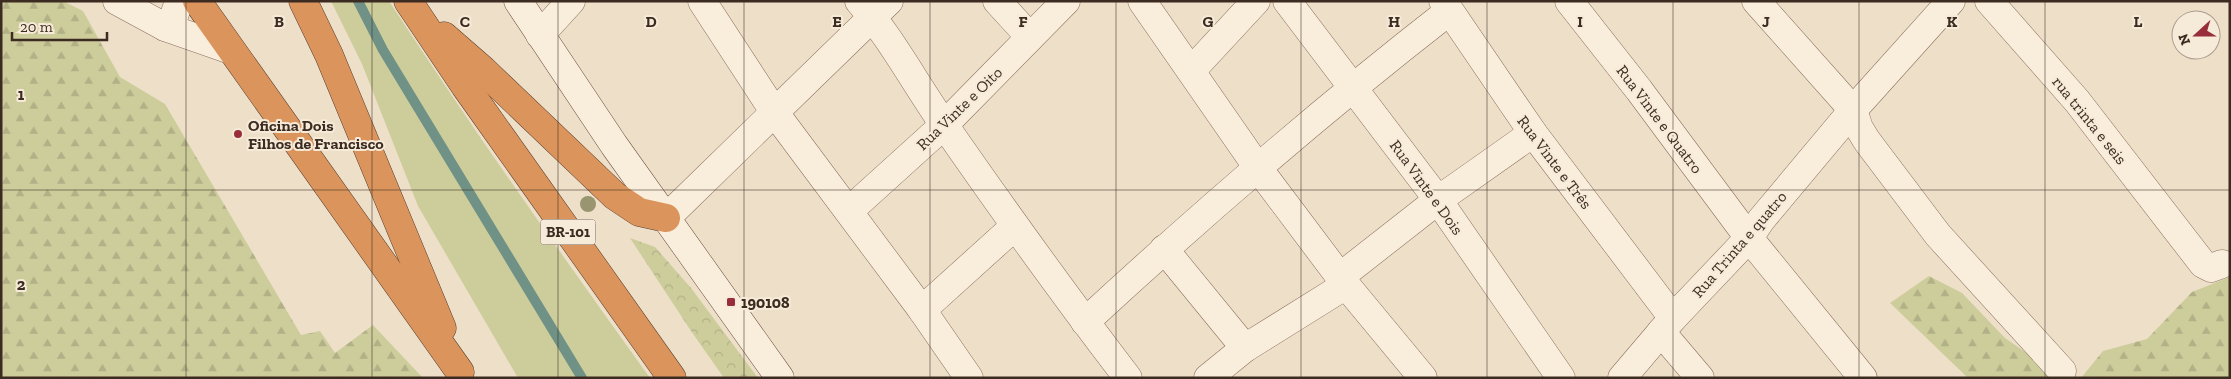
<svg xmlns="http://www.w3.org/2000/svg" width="2231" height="379" font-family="'Zilla Slab',serif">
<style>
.green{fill:#cdcd9c}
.forest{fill:url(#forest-firs)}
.park{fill:url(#park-crowns)}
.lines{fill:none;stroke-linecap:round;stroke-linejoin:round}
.stream{stroke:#709185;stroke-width:10}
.street-casing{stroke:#8b705d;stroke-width:29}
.secondary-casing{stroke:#6d5240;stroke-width:29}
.highway-casing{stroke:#593f31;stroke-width:29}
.street{stroke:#f9eddc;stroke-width:28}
.secondary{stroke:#f9eddc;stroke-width:28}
.highway{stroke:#db955c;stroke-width:28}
.tree{fill:#989570}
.grid{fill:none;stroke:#3c2b21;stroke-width:1;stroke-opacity:0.55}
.poi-dot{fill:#992e3b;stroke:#f6ead8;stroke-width:2}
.labels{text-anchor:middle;stroke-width:4;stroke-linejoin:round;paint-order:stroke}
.shield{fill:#f6ead8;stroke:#746458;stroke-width:1}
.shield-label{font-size:15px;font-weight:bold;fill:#3c2b21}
.street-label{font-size:16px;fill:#3c2b21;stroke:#f6ead8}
.poi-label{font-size:16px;font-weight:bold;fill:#3c2b21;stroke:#f6ead8;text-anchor:start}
.grid-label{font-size:16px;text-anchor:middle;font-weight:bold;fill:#3c2b21;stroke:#f6ead8;stroke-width:4;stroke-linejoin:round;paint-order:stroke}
</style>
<defs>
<pattern id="forest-firs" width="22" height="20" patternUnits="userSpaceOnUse" patternTransform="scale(1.25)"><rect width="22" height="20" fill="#cdcd9c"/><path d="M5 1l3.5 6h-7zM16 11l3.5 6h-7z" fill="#b1b086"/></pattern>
<pattern id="park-crowns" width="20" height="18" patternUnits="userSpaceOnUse" patternTransform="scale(1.25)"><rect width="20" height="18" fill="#cdcd9c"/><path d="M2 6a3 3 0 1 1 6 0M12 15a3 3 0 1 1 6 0" fill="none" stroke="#b1b086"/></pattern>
</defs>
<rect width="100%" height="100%" fill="#eedfc9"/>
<path class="green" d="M331 1H389C473 130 561 254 650 378H518L418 206 362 64Z"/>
<g class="forest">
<path d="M1 1H63L83 11 120 77 165 104 301 335 320 331 335 353 373 325 423 378H1Z"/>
<path d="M1929 276 1962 293 2005 338 2063 378H1968L1890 303Z"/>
<path d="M2230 277V378H2081L2103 351 2147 339 2192 292Z"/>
</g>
<path class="park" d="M630 238 655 247 691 288 758 378H724L691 331Z"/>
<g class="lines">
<path class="stream" d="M358 1 383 50 582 378"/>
<defs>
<g id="street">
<path d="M117 1 165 27 231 50"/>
<path d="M702 1 775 113 922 310 969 378"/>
<path d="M859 1C892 39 916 85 945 126 1004 211 1065 296 1128 378"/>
<path d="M997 1 1030 37"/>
<path d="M1142 1 1258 168 1346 285 1423 378"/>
<path d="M1287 1 1438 200 1561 378"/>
<path d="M1443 1 1533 133 1673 318"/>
<path d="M1569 1 1639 90 1749 238 1863 378"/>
<path d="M1756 1 1853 110 1859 128 1867 141 1938 235 2062 371"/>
<path d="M1989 1 2077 101 2203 264 2211 268 2222 264"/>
<path d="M165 27 174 16 179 1"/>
<path d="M540 35 571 1"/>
<path d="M1192 70 1256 1"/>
<path d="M849 211 944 125 1066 1"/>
<path d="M666 218 889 1"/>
<path d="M1164 249 1245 348"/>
<path d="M1341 276 1438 200 1533 133"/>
<path d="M922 310 1015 226"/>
<path d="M1085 322C1202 214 1322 110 1448 12"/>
<path d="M1661 332 1700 378"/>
<path d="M1208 378 1245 348 1346 285"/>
<path d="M1622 378 1673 318 1749 238 1761 220 1853 110 1951 1"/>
</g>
<path id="secondary" d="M518 1 614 145 780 378"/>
<g id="highway">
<path d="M197 1 460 372"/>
<path d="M303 1 329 55 442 328"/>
<path d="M408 1 465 86 672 378"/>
<path d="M444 36 483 70 615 196 639 212 666 218"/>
</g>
</defs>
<use href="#street" class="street-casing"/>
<use href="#secondary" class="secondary-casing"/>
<use href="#highway" class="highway-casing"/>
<use href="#street" class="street"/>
<use href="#secondary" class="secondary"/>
<use href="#highway" class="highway"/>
</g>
<circle class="tree" cx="588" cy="204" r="8"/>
<path class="grid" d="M186 1V378M372 1V378M558 1V378M744 1V378M930 1V378M1116 1V378M1301 1V378M1487 1V378M1673 1V378M1859 1V378M2045 1V378M1 190H2230"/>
<g class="poi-dot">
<circle cx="238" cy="134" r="5"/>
<rect x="726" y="297" width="10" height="10" rx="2.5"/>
</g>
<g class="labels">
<rect class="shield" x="540.5" y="219.5" width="55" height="25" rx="4"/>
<g class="shield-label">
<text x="568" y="237">BR-101</text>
</g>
<g class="street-label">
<text transform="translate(959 108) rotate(-44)" y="6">Rua Vinte e Oito</text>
<text transform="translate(1660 119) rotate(53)" y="6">Rua Vinte e Quatro</text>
<text transform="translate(2090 120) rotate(51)" y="6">rua trinta e seis</text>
<text transform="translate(1555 162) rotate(53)" y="6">Rua Vinte e Três</text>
<text transform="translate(1427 187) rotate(54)" y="6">Rua Vinte e Dois</text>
<text transform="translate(1739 244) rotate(-49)" y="6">Rua Trinta e quatro</text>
</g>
<g class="poi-label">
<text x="248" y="131">Oficina Dois<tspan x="248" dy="18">Filhos de Francisco</tspan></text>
<text x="741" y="308">190108</text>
</g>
</g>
<g class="grid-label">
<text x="279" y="27">B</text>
<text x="465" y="27">C</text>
<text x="651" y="27">D</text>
<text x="837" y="27">E</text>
<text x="1023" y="27">F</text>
<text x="1208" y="27">G</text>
<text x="1394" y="27">H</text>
<text x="1580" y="27">I</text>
<text x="1766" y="27">J</text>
<text x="1952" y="27">K</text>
<text x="2138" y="27">L</text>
<text x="21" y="100">1</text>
<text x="21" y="290">2</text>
</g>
<rect width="2231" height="379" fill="none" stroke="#3c2b21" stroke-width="5"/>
<g transform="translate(2196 35) rotate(249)"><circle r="24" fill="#f6ead8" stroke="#ac9e8f"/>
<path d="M0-4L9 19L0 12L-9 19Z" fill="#992e3b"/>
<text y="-8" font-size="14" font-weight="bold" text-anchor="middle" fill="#3c2b21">N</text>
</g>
<path d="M12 32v8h95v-8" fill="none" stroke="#3c2b21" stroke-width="2.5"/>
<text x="20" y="32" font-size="15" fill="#3c2b21" stroke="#f6ead8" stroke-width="4" paint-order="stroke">20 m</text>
</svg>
